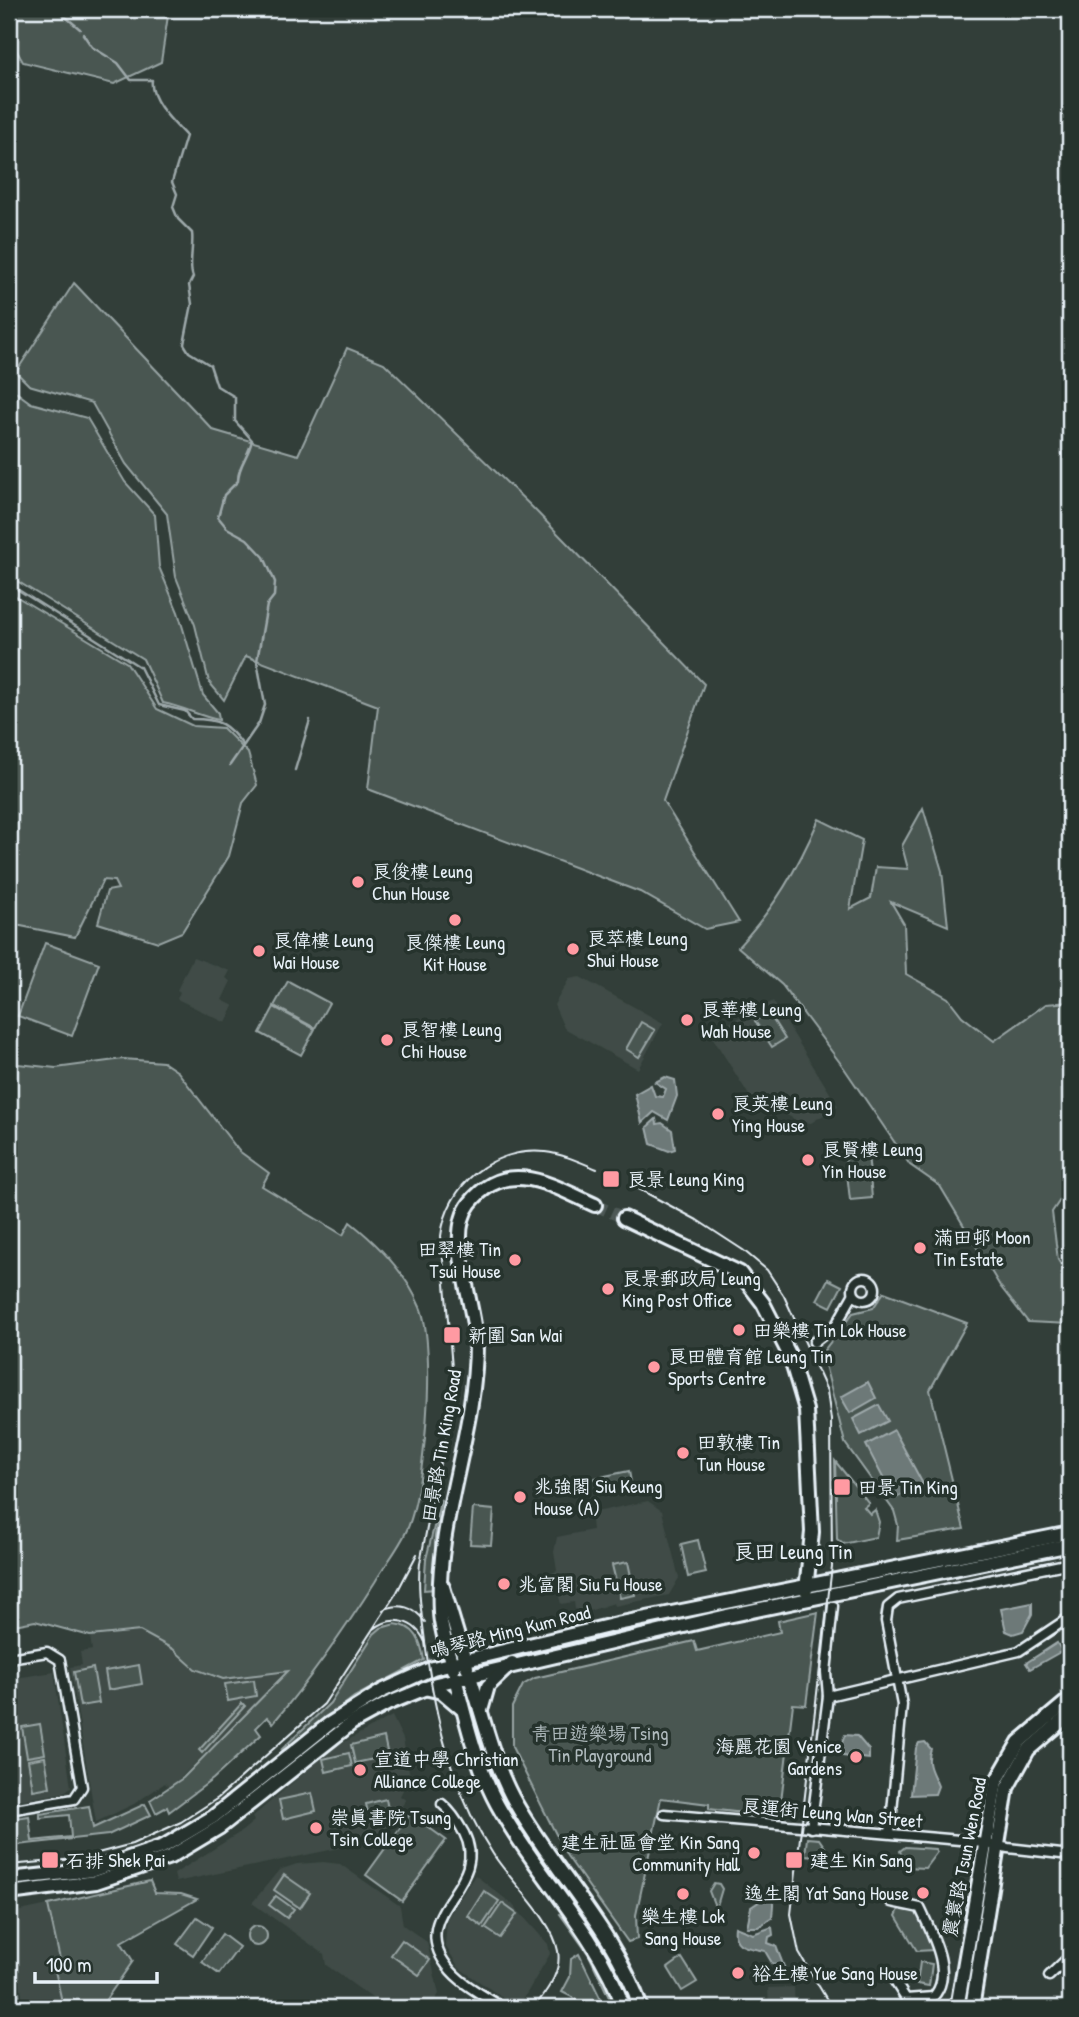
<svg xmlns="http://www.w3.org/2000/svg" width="1079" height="2017" font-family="'Patrick Hand','LXGW WenKai TC',sans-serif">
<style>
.built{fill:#3f4b46}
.green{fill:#495651;stroke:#98a4a4;stroke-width:2}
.water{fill:#6d7978;stroke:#9ea9ab;stroke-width:2}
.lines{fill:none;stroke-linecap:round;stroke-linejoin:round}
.stream{stroke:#9ea9ab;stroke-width:2.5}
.secondary-tunnel{stroke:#4d5956;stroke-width:12;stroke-dasharray:12 6;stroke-linecap:butt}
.street-casing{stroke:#e8f1f8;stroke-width:13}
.secondary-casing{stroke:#e8f1f8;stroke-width:18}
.primary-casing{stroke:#e8f1f8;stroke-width:18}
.street{stroke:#26332d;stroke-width:8}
.secondary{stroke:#26332d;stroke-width:12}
.primary{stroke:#26332d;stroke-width:12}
.tram{stroke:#e8f1f8;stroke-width:2}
.poi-dot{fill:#ff9aa2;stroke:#26332d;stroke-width:2.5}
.labels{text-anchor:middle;stroke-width:7;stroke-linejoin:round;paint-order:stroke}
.poi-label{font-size:19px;fill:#e8f1f8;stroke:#26332d;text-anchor:start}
.street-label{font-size:19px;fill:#e8f1f8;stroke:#26332d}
.park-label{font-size:19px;fill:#b0bbbe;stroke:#26332d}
.neighbourhood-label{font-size:21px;fill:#e8f1f8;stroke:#26332d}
</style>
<rect width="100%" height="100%" fill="#323e39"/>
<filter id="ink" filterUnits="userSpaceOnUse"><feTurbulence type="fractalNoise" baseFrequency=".0143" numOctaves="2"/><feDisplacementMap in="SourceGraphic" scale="14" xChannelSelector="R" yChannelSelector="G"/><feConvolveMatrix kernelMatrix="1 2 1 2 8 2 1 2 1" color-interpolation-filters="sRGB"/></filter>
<g filter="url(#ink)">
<g class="built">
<path d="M193 957 230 971 226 978 231 981 222 1000 234 1006 226 1023 177 999 180 992 177 990Z"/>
<path d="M580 977 663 1023 638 1069 564 1028 554 1005 569 979Z"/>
<path d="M773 1001 838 1106 811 1123 799 1122 780 1111 757 1108 711 1035 747 1012 750 1015Z"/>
<path d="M648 1501 662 1511 679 1578 669 1595 615 1606 614 1603 583 1613 575 1609 574 1602 561 1604 552 1573 557 1571 554 1552 557 1537 592 1530 591 1521 596 1512Z"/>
<path d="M140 1631 173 1649 195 1669 213 1677 233 1680 275 1671H289L170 1788 165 1783 134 1804 96 1822 70 1667 82 1665 80 1652 92 1650 90 1636Z"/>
<path d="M54 1672 71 1787 63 1793 9 1802V1679Z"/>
<path d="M392 1716 403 1739 410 1776 400 1796 406 1800 378 1840 176 1882 174 1874 242 1831 254 1821 252 1817 335 1747Z"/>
<path d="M323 1862 340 1864 400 1906 403 1925 427 1942 439 1994 430 2008H386L326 1965 324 1954 252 1903 279 1870 297 1864Z"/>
<path d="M475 1875 512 1904 548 1944 550 1954 518 2008 459 1968 445 1945 447 1919Z"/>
<path d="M48 1905 61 1965 54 1967 62 2003 24 2008 10 1921 20 1911Z"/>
<path d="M794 1987 795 2008H769L768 1988Z"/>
</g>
<g class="green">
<path d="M9 9H169L161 62 114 84 23 62 9 37Z"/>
<path d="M74 283 213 430 298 455 347 348 384 363 532 507 704 684 663 801 739 922 705 929 640 892 368 789 378 706 246 656 224 700 209 682 195 625 176 577 167 514 126 464 92 403 29 385 16 372Z"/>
<path d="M9 387 31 403 87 418 125 482 155 515 159 567 178 612 203 695 218 713 219 720C198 716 184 707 163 703L143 659 9 576Z"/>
<path d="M9 592 127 663 157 709 193 726 223 728 248 753 257 785 243 803 229 856 182 932 158 942 98 923 107 891 118 889 114 881 103 880 75 937 11 924 9 944Z"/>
<path d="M923 808 942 871 948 926 891 902 904 924 906 974 948 998 962 1016 994 1041 1046 1004 1070 1002V1185L1052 1212 1058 1260 1070 1279V1324L1028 1322 1000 1286 940 1186 910 1165 844 1068 782 985 738 947C775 907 797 870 819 819L862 840 850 909 871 898 876 867 908 869 902 846Z"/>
<path d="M45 943 99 963 72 1036 18 1016Z"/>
<path d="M288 981 329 1003 315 1028 274 1006Z"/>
<path d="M274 1007 315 1029 301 1055 260 1033Z"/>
<path d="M768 1012 785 1039 772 1047 755 1021Z"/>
<path d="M641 1022 655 1030 639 1057 626 1049Z"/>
<path d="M123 1059 163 1062 178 1072 239 1151 269 1173 262 1186 343 1235 350 1222C379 1245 406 1273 420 1307 437 1346 425 1494 406 1532 398 1549 385 1565 375 1582 344 1631 311 1678 273 1723L267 1717 256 1728 261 1735 213 1779 169 1812 167 1807 156 1813 150 1800 183 1778 288 1671 223 1679 195 1669 173 1649 140 1631 90 1636 35 1621 9 1626V1063L56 1068Z"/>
<path d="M868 1153 872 1198 850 1200 845 1155Z"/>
<path d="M828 1279 842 1286 831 1307 817 1300Z"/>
<path d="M884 1292 967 1323 930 1390 964 1529 897 1540 898 1525 894 1511 845 1443 822 1353 853 1313 873 1308Z"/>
<path d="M835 1461 869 1503 864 1507 870 1514 875 1510 879 1522 876 1537 843 1544 837 1539Z"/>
<path d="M629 1471 632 1488 598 1494 595 1478Z"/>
<path d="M441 1499 435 1536V1589L424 1590 426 1559Z"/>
<path d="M473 1508 494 1510 491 1545 470 1544Z"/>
<path d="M698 1540 706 1573 688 1577 681 1544Z"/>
<path d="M628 1562 635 1595 620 1598 612 1565Z"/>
<path d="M818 1612 806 1705 793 1704 779 1817 709 1809V1804L661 1798 636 1915 637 1939 628 1942 567 1856 512 1747V1707L523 1685 535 1678 694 1641 697 1651 780 1632 778 1621Z"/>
<path d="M395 1624C416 1626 421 1641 424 1660L354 1697 285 1750 282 1749 330 1703 374 1634 381 1628Z"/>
<path d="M139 1665 142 1684 108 1690 105 1671Z"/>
<path d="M93 1668 99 1703 80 1706 74 1672Z"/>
<path d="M254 1680 256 1696 228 1701 225 1684Z"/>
<path d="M242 1703 245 1706 202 1753 199 1750Z"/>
<path d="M40 1724 45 1754 27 1757 22 1727Z"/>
<path d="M384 1737 388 1756 355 1763 351 1745Z"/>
<path d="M349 1753 352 1766 326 1772 323 1759Z"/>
<path d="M45 1757 50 1787 33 1790 28 1760Z"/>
<path d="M312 1793 316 1811 283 1819 279 1800Z"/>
<path d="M386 1799 388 1809 368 1813 366 1804Z"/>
<path d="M145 1804 151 1815 108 1835 9 1846V1819L29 1816 32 1841 71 1837 69 1815 40 1818V1814L89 1806 93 1828Z"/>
<path d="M410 1814 446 1840 402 1901 366 1875Z"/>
<path d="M807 1838 819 1839 826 1849 816 1856 805 1855Z"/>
<path d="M905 1847 935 1849 937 1852 925 1868 906 1867 900 1851Z"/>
<path d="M284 1875 310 1893 300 1908 274 1890Z"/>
<path d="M150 1881 155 1893 181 1894 197 1899 121 1942 133 1961 102 2005 106 2008H36L62 2002 54 1966 61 1964 48 1905Z"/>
<path d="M714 1883 719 1884 722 1889 716 1909 709 1891Z"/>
<path d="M484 1891 499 1901 482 1926 468 1916Z"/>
<path d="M276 1896 294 1909 287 1918 269 1905Z"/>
<path d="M502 1903 517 1914 500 1938 485 1928Z"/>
<path d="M900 1907 918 1910 933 1950 917 1951 896 1916Z"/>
<path d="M563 1912 606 1980 618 2008H614L589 1955 560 1914Z"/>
<path d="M197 1917 212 1927 193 1955 177 1944Z"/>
<circle cx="257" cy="1936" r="10"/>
<path d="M222 1934 239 1947 219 1974 202 1962Z"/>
<path d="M402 1940 430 1960 419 1975 391 1955Z"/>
<path d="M579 1954 605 2008H584L572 1997 562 1992 570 1977 571 1959Z"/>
<path d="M682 1958 697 1982 682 1991 668 1968Z"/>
<path d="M920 1962 932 1964 929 1986 917 1984Z"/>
</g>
<g class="water">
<path d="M665 1077 675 1080 677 1096 668 1120 654 1112 642 1123 635 1094 651 1085 655 1096 663 1097 666 1089 655 1082Z"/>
<path d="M656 1119 657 1124 662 1123 672 1130 675 1149 669 1151 651 1144 647 1127Z"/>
<path d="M868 1382 876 1398 850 1413 841 1397Z"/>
<path d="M879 1405 888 1421 861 1435 853 1419Z"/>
<path d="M894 1430 923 1484 894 1499 866 1445Z"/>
<path d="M1032 1603V1614L1023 1631 1013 1634 1006 1631 1001 1609Z"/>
<path d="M1057 1643 1062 1651 1030 1669 1026 1663Z"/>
<path d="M845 1735 857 1736 869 1750V1759L843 1756 841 1745Z"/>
<path d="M925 1742 931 1749C925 1764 933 1773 938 1786L935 1794 911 1795 916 1748 919 1743Z"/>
<path d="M774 1892 772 1918 758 1927H747L751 1907Z"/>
<path d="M735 1927 753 1934 772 1927 773 1935 769 1937 768 1943 776 1946 784 1967 772 1963 765 1951C749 1947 732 1949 735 1927Z"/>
</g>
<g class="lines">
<g class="stream">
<path d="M40 9 61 13 80 29"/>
<path d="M83 34 92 47 118 63 131 80H152C149 100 174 123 186 136L172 182 177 194 173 207 178 219 192 233C194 246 188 266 193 277L189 285 192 304 184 344 189 352 210 365 217 386 235 397V421L252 440C249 456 238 465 238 481L224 495 218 517 227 528 247 539 264 557 275 582 274 596 267 605 257 661 265 705 259 723 230 765"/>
<path d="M9 584 140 667 159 705 185 711 192 719C220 719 227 724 243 745"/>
<path d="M295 770 310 720"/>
</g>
<path class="secondary-tunnel" d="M595 1205 624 1218"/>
<defs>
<g id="street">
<circle cx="864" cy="1289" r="11"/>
<path d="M814 1342 836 1325 853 1295"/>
<path d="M9 1658 47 1652 60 1660 82 1787 74 1799 9 1810"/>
<path d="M828 1696 1019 1651 1070 1617"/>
<path d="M442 1804C452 1812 458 1822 464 1833 492 1887 405 1911 447 1966 460 1984 485 1996 503 2008"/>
<path d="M664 1814 971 1841 1008 1848 1070 1855"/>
<path d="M811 1828 828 1696 826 1672 833 1606"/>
<path d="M890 1833 902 1705 886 1621 888 1607 898 1599 1070 1563"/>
<path d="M891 1902 920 1908C931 1932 955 1974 933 1997L906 1999 894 1980"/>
<path d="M1049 1976 1070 1956"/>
</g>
<g id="secondary">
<path d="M624 1218 740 1273 763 1303 790 1356 806 1410 812 1532 806 1590"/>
<path d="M443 1587 467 1667"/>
<path d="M453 1670C449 1652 441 1632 440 1613 435 1521 476 1435 476 1344 476 1305 444 1236 470 1203 507 1156 553 1186 595 1205"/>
<path d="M9 1879 93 1870 164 1846 213 1817 329 1724 382 1691 433 1668 617 1624 1070 1533"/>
<path d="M9 1893 96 1882 170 1857 220 1827 352 1723 387 1704 436 1684 727 1616 1070 1545"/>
<path d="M9 1985 13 2008"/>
<path d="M957 2008 996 1782 1019 1742 1070 1699"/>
<path d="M972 2008 1007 1788 1028 1750 1070 1714"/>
</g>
<g id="primary">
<path d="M469 1674C484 1718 493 1764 516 1804 556 1874 615 1931 641 2008"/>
<path d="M455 1678C466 1720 476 1765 497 1804 536 1875 596 1931 624 2008"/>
<path d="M424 1688 442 1692 462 1709"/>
<path d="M482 1707 488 1686 512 1663"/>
</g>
</defs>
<use href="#street" class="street-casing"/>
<use href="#secondary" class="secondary-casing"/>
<use href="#primary" class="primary-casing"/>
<use href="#street" class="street"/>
<use href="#secondary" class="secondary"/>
<use href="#primary" class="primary"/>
<g class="tram">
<path d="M637 1188 697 1220 743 1250 767 1270 784 1296 827 1391 831 1420 832 1566 791 1914 799 1953 832 2008"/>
<path d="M383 1610C399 1602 415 1607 425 1622"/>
<path d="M374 1629C392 1614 415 1620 425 1642"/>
<path d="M9 1865 75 1859 132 1844 181 1822 218 1798 324 1704 397 1592 417 1554"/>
<path d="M534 2008C546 1991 562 1973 558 1951 553 1920 511 1882 493 1854 451 1790 435 1717 425 1642 422 1616 417 1589 420 1563L454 1392 441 1236C447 1185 492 1147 545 1152 563 1154 580 1162 597 1169"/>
</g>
</g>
</g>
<g class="poi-dot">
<circle cx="358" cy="882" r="7"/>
<circle cx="455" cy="920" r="7"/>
<circle cx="573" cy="949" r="7"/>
<circle cx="259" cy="951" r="7"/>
<circle cx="687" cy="1020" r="7"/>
<circle cx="387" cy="1040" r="7"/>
<circle cx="718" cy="1114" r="7"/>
<circle cx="808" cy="1160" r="7"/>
<rect x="602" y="1170" width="18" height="18" rx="3.5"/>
<circle cx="920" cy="1248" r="7"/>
<circle cx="515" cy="1260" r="7"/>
<circle cx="608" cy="1289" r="7"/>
<circle cx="739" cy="1330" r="7"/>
<rect x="443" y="1326" width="18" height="18" rx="3.5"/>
<circle cx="654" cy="1367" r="7"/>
<circle cx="683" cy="1453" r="7"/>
<rect x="833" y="1478" width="18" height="18" rx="3.5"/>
<circle cx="520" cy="1497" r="7"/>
<circle cx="504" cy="1584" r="7"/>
<circle cx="856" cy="1757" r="7"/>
<circle cx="360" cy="1770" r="7"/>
<circle cx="316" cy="1828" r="7"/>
<circle cx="754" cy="1853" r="7"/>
<rect x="41" y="1851" width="18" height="18" rx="3.5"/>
<rect x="785" y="1851" width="18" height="18" rx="3.5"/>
<circle cx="923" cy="1893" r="7"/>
<circle cx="683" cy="1894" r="7"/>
<circle cx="738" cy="1973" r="7"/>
</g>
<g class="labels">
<g class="poi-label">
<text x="372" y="878">良俊樓 Leung<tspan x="372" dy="22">Chun House</tspan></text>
<text x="587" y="945">良萃樓 Leung<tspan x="587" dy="22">Shui House</tspan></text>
<text x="273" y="947">良偉樓 Leung<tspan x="273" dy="22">Wai House</tspan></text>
<text x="455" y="949" text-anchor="middle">良傑樓 Leung<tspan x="455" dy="22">Kit House</tspan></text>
<text x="701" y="1016">良華樓 Leung<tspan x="701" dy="22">Wah House</tspan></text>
<text x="401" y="1036">良智樓 Leung<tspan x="401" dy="22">Chi House</tspan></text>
<text x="732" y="1110">良英樓 Leung<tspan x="732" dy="22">Ying House</tspan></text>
<text x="822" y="1156">良賢樓 Leung<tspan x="822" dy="22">Yin House</tspan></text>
<text x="627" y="1186">良景 Leung King</text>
<text x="934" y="1244">滿田邨 Moon<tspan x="934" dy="22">Tin Estate</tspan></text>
<text x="501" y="1256" text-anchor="end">田翠樓 Tin<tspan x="501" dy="22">Tsui House</tspan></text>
<text x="622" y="1285">良景郵政局 Leung<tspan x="622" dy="22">King Post Office</tspan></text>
<text x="753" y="1337">田樂樓 Tin Lok House</text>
<text x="468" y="1342">新圍 San Wai</text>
<text x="668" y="1363">良田體育館 Leung Tin<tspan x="668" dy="22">Sports Centre</tspan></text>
<text x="697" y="1449">田敦樓 Tin<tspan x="697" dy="22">Tun House</tspan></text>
<text x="534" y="1493">兆強閣 Siu Keung<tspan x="534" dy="22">House (A)</tspan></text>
<text x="858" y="1494">田景 Tin King</text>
<text x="518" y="1591">兆富閣 Siu Fu House</text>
<text x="842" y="1753" text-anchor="end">海麗花園 Venice<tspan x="842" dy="22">Gardens</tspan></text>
<text x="374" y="1766">宣道中學 Christian<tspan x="374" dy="22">Alliance College</tspan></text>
<text x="330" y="1824">崇真書院 Tsung<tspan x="330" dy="22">Tsin College</tspan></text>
<text x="740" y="1849" text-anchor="end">建生社區會堂 Kin Sang<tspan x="740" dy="22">Community Hall</tspan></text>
<text x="66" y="1867">石排 Shek Pai</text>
<text x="810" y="1867">建生 Kin Sang</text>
<text x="909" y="1900" text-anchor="end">逸生閣 Yat Sang House</text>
<text x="683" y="1923" text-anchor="middle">樂生樓 Lok<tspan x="683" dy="22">Sang House</tspan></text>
<text x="752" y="1980">裕生樓 Yue Sang House</text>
</g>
<g class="street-label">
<text transform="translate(441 1446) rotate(-80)" y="7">田景路 Tin King Road</text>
<text transform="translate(510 1631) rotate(-14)" y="7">鳴琴路 Ming Kum Road</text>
<text transform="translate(832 1813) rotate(5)" y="7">良運街 Leung Wan Street</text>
<text transform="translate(964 1857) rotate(-79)" y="7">震寰路 Tsun Wen Road</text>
</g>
<g class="park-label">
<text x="600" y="1740">青田遊樂場 Tsing<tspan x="600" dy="22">Tin Playground</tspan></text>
</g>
<g class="neighbourhood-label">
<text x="793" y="1559">良田 Leung Tin</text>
</g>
</g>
<rect width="1079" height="2017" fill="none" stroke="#26332d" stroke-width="35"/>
<rect x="18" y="18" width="1044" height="1982" fill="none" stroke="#e8f1f8" stroke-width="2.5" filter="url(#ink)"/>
<path d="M35 1972v10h122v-10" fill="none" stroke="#e8f1f8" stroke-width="3.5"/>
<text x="46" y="1972" font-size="21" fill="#e8f1f8" stroke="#26332d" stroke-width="5" paint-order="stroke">100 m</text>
</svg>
